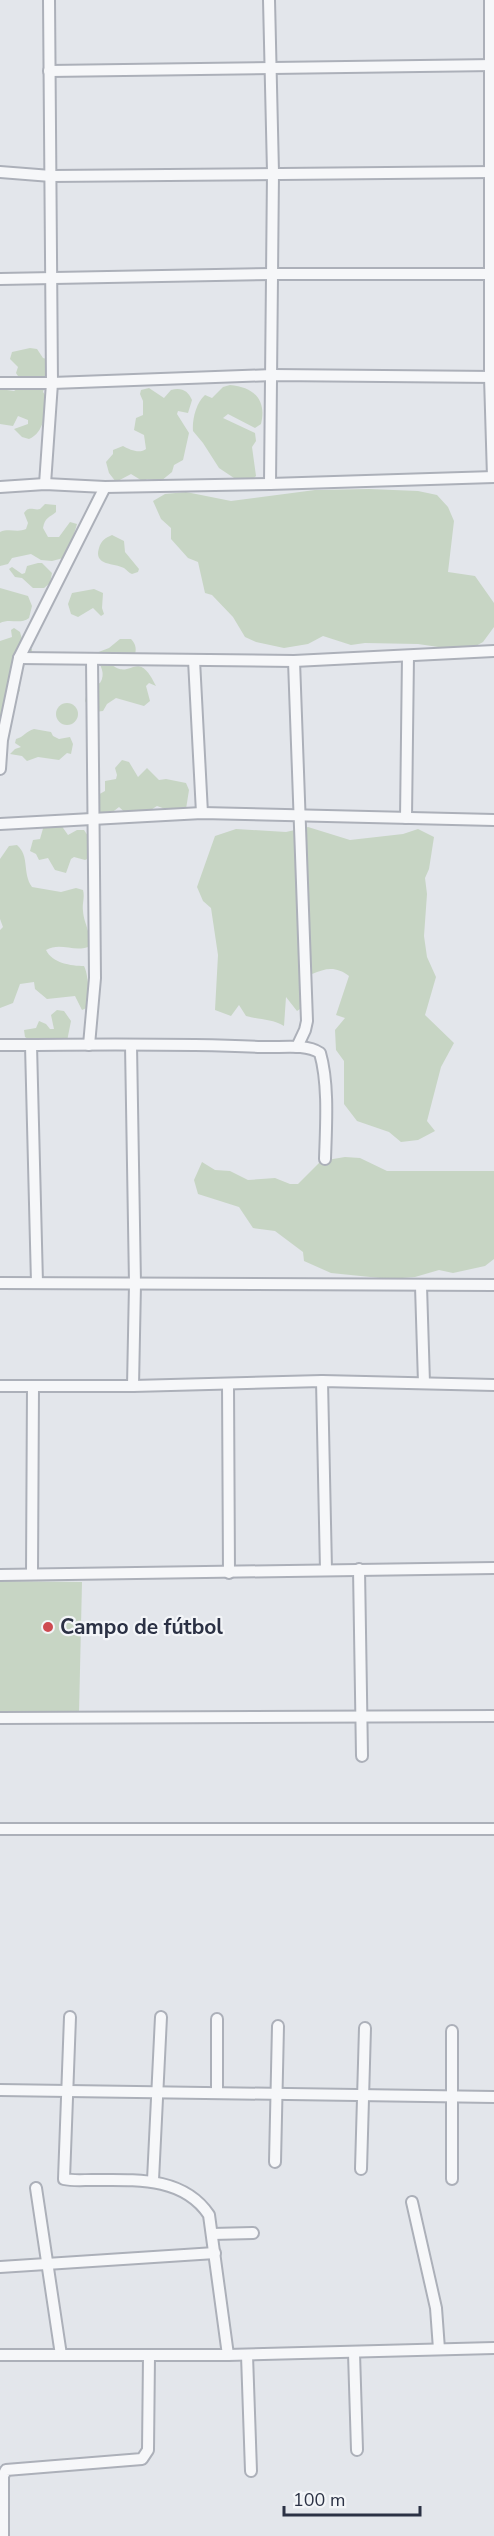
<svg xmlns="http://www.w3.org/2000/svg" width="494" height="2536" font-family="'Nunito Sans',sans-serif">
<style>
.green{fill:#c7d5c4}
.lines{fill:none;stroke-linecap:round;stroke-linejoin:round}
.minor-casing{stroke:#acb0b9;stroke-width:14}
.minor{stroke:#f6f7f9;stroke-width:10}
.poi-dot{fill:#ce4a50;stroke:#f3f5f8;stroke-width:2}
.labels{text-anchor:middle;stroke-width:4.5;stroke-linejoin:round;paint-order:stroke}
.poi-label{font-size:21px;font-weight:bold;fill:#2b3144;stroke:#f3f5f8;text-anchor:start}
</style>
<rect width="100%" height="100%" fill="#e3e6eb"/>
<g class="green">
<path d="M30 348 37 349 43 358 53 361 43 392 47 398C46 412 44 433 29 439L22 437 14 429 28 424V420L18 416 13 426 0 424V389L14 391 20 387V379L16 373 18 367 10 359 12 352Z"/>
<path d="M230 385C254 387 267 400 261 424L255 428 228 414 223 418 255 433 256 441 252 447 256 476 251 481 237 480 219 468 203 443 193 431C192 420 196 403 205 395L212 398 223 387Z"/>
<path d="M149 388 164 398 171 390C182 387 188 391 192 400L188 413 178 411 177 414 189 433 183 460 174 465 172 472 161 481 147 479 144 482 131 474 116 482 109 473 106 462 113 454V450L123 446C130 450 140 454 146 449L144 435 134 430 136 418 143 415V401L140 394 141 390Z"/>
<path d="M369 489 418 491 437 495 448 507 454 521 448 572 475 576 494 603V627L483 642 474 647 461 646 445 648 418 644 365 643 351 645 323 636 308 644 284 648 256 642 245 637 233 617 212 595 205 593 198 562 188 558 171 539V528L161 519 153 501 165 494 186 492 231 501 315 490Z"/>
<path d="M45 504 56 505V512C49 518 45 517 43 528L48 537H59L70 522 77 524 67 557 52 561 41 560 31 554 12 558 8 564 0 566V532C9 528 18 533 26 529L28 523 24 513C29 505 34 511 40 509Z"/>
<path d="M112 535 124 541 125 552 139 569 138 572 132 574C129 573 127 570 124 568 115 563 93 566 99 548 101 541 105 538 112 535Z"/>
<path d="M38 563H42L52 573 50 583 44 588H33L22 578 15 577 9 569 12 567 22 574 25 573 27 566Z"/>
<path d="M0 588 28 596 32 606 29 618C20 625 10 618 0 623Z"/>
<path d="M94 589 103 593 102 608 104 614 101 616 93 608 78 617 71 614 68 604 72 593Z"/>
<path d="M14 628 20 632 24 646 32 649V660H25L10 675 20 690 17 697 10 699 4 704 0 729V641L12 637 11 630Z"/>
<path d="M120 639H131C136 644 137 650 134 657L111 664C131 682 137 646 156 686L149 683 146 686 150 701 144 706 116 698 107 704 103 711C93 713 89 708 85 701L88 687 100 683C106 674 101 665 95 657L96 653 109 648Z"/>
<circle cx="67" cy="714" r="11"/>
<path d="M34 729 51 732 53 736 59 739 70 737 73 744 71 754 67 753 59 760 38 757 27 761 22 756 10 754 15 749 21 747 15 743 16 739C24 737 26 731 34 729Z"/>
<path d="M122 760 129 762 138 777 147 768 159 780 166 779 186 783 189 790 186 809 171 811 157 806 141 816 130 817 119 807 110 814 96 816V796L105 791V781L116 779 117 775 115 768Z"/>
<path d="M44 825H61L68 835 77 830H84L88 836 89 858 85 860 74 857 71 859 66 873 55 870 48 858 39 860 36 854 30 851 33 840 40 839Z"/>
<path d="M308 827 350 840 403 834 418 829 434 837 429 869 425 878 427 894 424 936 427 957 436 977 425 1015 454 1043 441 1067 427 1121 435 1131 418 1140 401 1142 389 1132 357 1121 344 1104V1061L336 1050 335 1030 345 1018 336 1015 349 976C336 966 326 968 312 974L306 1005 297 1011 286 997 284 1026C272 1019 260 1020 246 1016L239 1005 231 1016 215 1010 218 955 211 908 203 901 197 887 215 836 236 829 286 832Z"/>
<path d="M17 845C30 856 22 873 32 887L61 892 76 888 83 890C85 898 82 903 83 911 84 925 92 932 88 947 73 952 60 942 46 950 52 963 71 966 84 966 88 973 90 998 89 1007L82 1010 75 996 47 999 35 989 34 982 20 984 13 1003 0 1008V930L3 927 0 919V859L9 846Z"/>
<path d="M57 1010 64 1011 71 1021 67 1041 51 1042 49 1039 31 1041 25 1037 24 1030 36 1028 39 1021 46 1024 50 1029H54L51 1015Z"/>
<path d="M345 1157 360 1158 387 1171H494V1259L485 1266 453 1273 439 1270 415 1277 390 1279 331 1273 304 1261 303 1252 275 1231 253 1228 239 1207 198 1194 194 1180 202 1162 215 1170 230 1171 248 1180 275 1178 290 1184H298L321 1161Z"/>
<path d="M0 1581 82 1582 79 1713H0Z"/>
</g>
<g class="lines">
<defs>
<g id="minor">
<path d="M269 0 273 172 270 484"/>
<path d="M490 0V377L493 477"/>
<path d="M49 71 494 65"/>
<path d="M0 172 51 176 494 172"/>
<path d="M0 279 273 274H494"/>
<path d="M0 383H52L273 375 494 377"/>
<path d="M45 484 52 383 49 0"/>
<path d="M0 487 45 484 105 487 270 484 494 477"/>
<path d="M19 658 294 661 494 651"/>
<path d="M194 660 202 813"/>
<path d="M294 661 307 1021 305 1030 297 1047"/>
<path d="M0 769 2 740 19 658 105 487"/>
<path d="M406 818 408 656"/>
<path d="M0 824 202 813 494 820"/>
<path d="M0 1045C87 1045 175 1043 262 1047 280 1048 305 1043 320 1053 329 1084 326 1127 325 1159"/>
<path d="M31 1045 37 1283"/>
<path d="M89 1045 95 978 92 659"/>
<path d="M131 1045 135 1284 133 1386"/>
<path d="M0 1283 494 1285"/>
<path d="M421 1286 424 1383"/>
<path d="M322 1381 326 1570"/>
<path d="M228 1384 229 1573"/>
<path d="M0 1386H133L322 1381 494 1385"/>
<path d="M359 1569 362 1756"/>
<path d="M32 1574 33 1386"/>
<path d="M0 1575 494 1568"/>
<path d="M0 1718 494 1716"/>
<path d="M0 1829H494"/>
<path d="M70 2017 64 2179C73 2181 83 2180 92 2180 134 2180 183 2176 209 2215L228 2355"/>
<path d="M0 2090 494 2097"/>
<path d="M217 2093V2019"/>
<path d="M275 2162 278 2026"/>
<path d="M361 2169 365 2028"/>
<path d="M452 2179V2031"/>
<path d="M153 2180 161 2017"/>
<path d="M36 2188 61 2355"/>
<path d="M412 2202 436 2308 439 2349"/>
<path d="M212 2234 253 2233"/>
<path d="M0 2267 215 2253"/>
<path d="M354 2353 357 2450"/>
<path d="M0 2355H228L494 2348"/>
<path d="M247 2355 251 2471"/>
<path d="M3 2536V2476L6 2470 142 2459 148 2450 149 2356"/>
</g>
</defs>
<use href="#minor" class="minor-casing"/>
<use href="#minor" class="minor"/>
</g>
<circle class="poi-dot" cx="48" cy="1627" r="6"/>
<g class="labels">
<g class="poi-label">
<text x="60" y="1634">Campo de fútbol</text>
</g>
</g>
<path d="M284 2506v9h136v-9" fill="none" stroke="#2b3144" stroke-width="3"/>
<text x="293" y="2506" font-size="18" fill="#2b3144" stroke="#f3f5f8" stroke-width="4.5" paint-order="stroke">100 m</text>
</svg>
